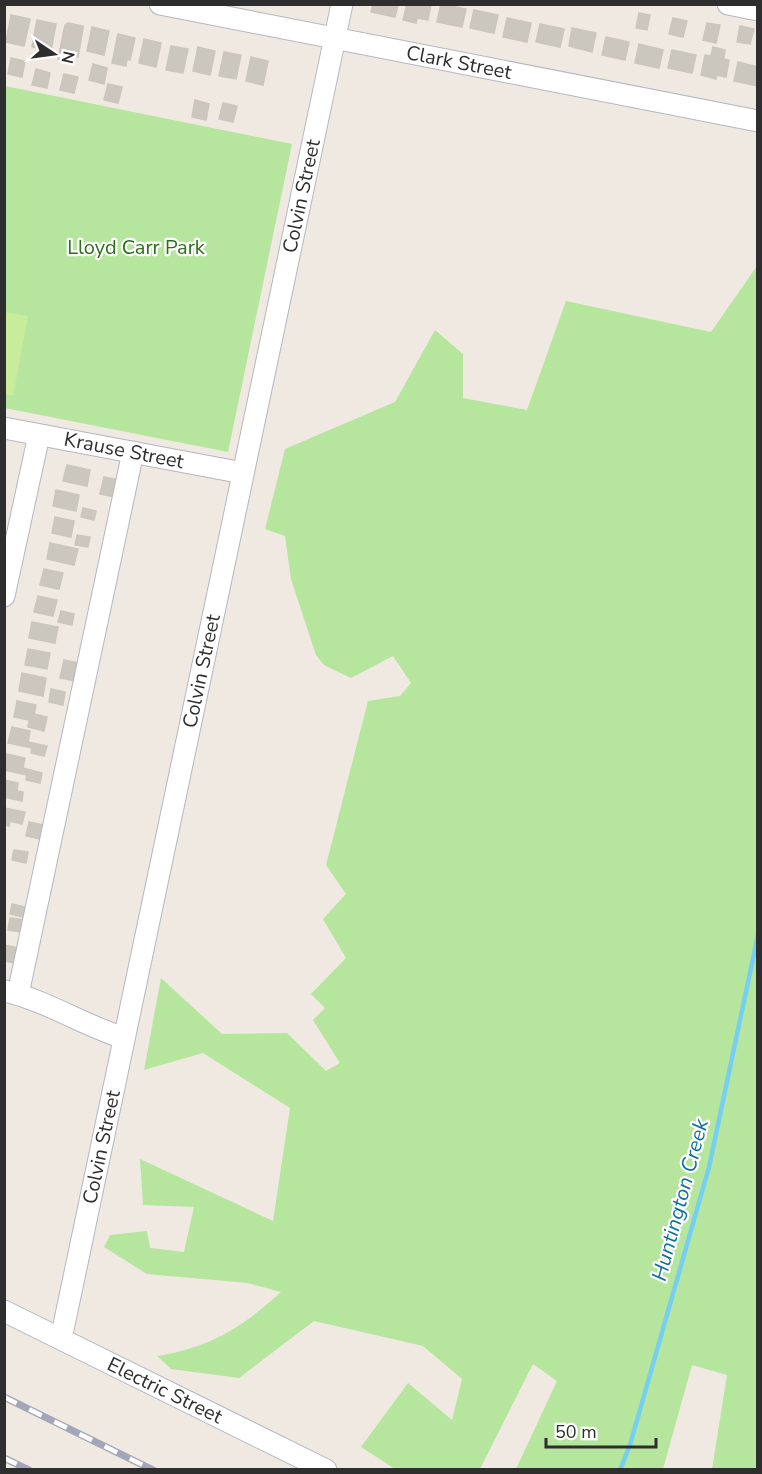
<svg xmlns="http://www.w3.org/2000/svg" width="762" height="1474" font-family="'Nunito Sans',sans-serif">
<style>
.green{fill:#b6e59e}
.pitch{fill:#c9ec9a}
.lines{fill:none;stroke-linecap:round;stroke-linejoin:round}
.stream{stroke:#75cff0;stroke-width:4.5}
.building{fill:#cbc7bf;stroke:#cbc5ba;stroke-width:1.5}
.minor-casing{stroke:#b4b7c1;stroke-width:23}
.minor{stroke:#fff;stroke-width:21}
.rail-casing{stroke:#a3a6b8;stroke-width:7}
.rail{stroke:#fff;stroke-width:4.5;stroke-dasharray:14;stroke-linecap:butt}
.labels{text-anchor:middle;stroke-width:4.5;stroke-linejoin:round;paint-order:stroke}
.street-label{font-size:20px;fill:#2e2e2e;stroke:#fff}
.park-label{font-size:20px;fill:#2c6e1b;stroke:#fff}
.water-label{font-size:21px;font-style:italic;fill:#0d6fa3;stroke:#fff}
</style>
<rect width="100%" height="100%" fill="#efe9e1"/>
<g class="green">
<path d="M5 86 292 144 228 452 5 408Z"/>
<path d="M757 266V1469H712L727 1375 692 1365 663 1469H516L557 1381 533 1364 480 1469H395L361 1447 408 1383 452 1420 462 1379 423 1346 314 1321 239 1378 171 1369 157 1356C211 1347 241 1328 281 1292L248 1283 147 1274 104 1247 110 1235 147 1231 150 1248 184 1252 194 1207 143 1205 140 1159 273 1221 290 1108 203 1053 144 1070 161 978 222 1034 287 1033 326 1071 340 1063 313 1020 325 1008 311 994 346 958 323 919 346 894 326 865 368 701 400 696 411 683 393 656 351 678 324 665 316 655 291 579 285 536 265 529 285 449 395 402 435 330 463 354V398L527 410 566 301 711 332Z"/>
</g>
<path class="pitch" d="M4 312 28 316 13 396 5 394Z"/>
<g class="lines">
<path class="stream" d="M620 1470 630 1445 709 1167 758 935"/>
</g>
<g class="building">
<path d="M373 4H398L395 17 371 12Z"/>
<path d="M407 4H431L428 20 417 18 416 23 403 20Z"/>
<path d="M441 4 466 9 462 27 437 22Z"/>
<path d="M474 10 498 15 494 33 470 28Z"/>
<path d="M639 13 650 15 647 30 636 28Z"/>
<path d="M11 15 30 19 24 46 6 42Z"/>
<path d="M507 18 531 23 527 42 503 37Z"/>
<path d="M673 18 687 21 683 37 669 34Z"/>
<path d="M37 20 56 24 51 51 32 47Z"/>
<path d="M68 23 83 26V29L78 57 71 55 70 62 58 59 65 25Z"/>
<path d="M707 23 720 25 716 43 703 40Z"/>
<path d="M540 24 564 29 560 47 536 42Z"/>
<path d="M740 26 754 29 750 44 737 42Z"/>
<path d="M92 27 109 31 104 55 87 51Z"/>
<path d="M572 28 596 33 592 52 569 46Z"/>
<path d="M118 34 135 38 130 60 127 59 126 66 112 63Z"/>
<path d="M606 37 629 42 625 60 602 55Z"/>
<path d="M144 39 161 43 156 67 139 63Z"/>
<path d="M639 44 663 50 659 68 635 63Z"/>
<path d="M171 46 188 49 183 73 166 70Z"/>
<path d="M198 47 215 51 210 75 193 71Z"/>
<path d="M713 47 725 50 724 59 729 60 726 77 717 75 716 79 701 75 705 55 711 56Z"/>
<path d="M672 50 696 55 692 73 668 68Z"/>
<path d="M224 52 241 55 236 79 219 76Z"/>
<path d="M251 57 268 61 263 85 246 81Z"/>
<path d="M11 58 25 61 22 77 8 74Z"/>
<path d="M738 62 758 67V86L734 81Z"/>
<path d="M93 64 107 68 104 84 89 80Z"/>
<path d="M36 69 50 73 47 88 32 85Z"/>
<path d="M64 74 78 77 74 93 60 90Z"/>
<path d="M108 84 122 87 118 103 104 100Z"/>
<path d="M195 100 209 104 206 120 192 117Z"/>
<path d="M223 103 237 106 233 122 219 119Z"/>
<path d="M67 465 90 470 87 486 63 481Z"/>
<path d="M104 477 119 480 115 497 100 494Z"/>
<path d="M56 490 79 495 76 511 53 506Z"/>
<path d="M83 508 96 511 94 520 81 517Z"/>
<path d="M55 517 74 521 71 537 52 533Z"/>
<path d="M77 535 90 537 88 547 75 545Z"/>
<path d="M50 543 78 549 74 565 47 559Z"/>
<path d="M44 569 63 573 59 589 40 585Z"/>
<path d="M38 596 57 600 53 616 34 612Z"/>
<path d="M61 611 74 614 72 625 58 622Z"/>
<path d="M32 622 58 627 55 643 29 638Z"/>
<path d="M28 649 50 653 47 669 25 665Z"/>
<path d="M64 660 79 663 76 681 60 678Z"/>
<path d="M22 673 46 678 43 696 19 691Z"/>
<path d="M51 689 65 692 63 705 49 702Z"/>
<path d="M17 701 36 705 34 714 47 717 44 731 28 727 29 720 14 717Z"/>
<path d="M12 727 30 731 28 742 47 746 44 756 31 753 32 748 8 743Z"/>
<path d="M7 754 25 758 23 768 42 773 40 783 26 780 27 775 4 770Z"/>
<path d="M4 780 18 783 17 791 23 792 22 801 4 797Z"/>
<path d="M4 808 25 812 22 824 10 821 9 826 4 825Z"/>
<path d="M29 822 44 825 41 839 26 836Z"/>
<path d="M14 850 28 852 26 863 12 860Z"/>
<path d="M12 904 25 907 23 917 10 914Z"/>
<path d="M10 918 24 920 22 932 8 930Z"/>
<path d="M4 945 19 948 16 963 4 961Z"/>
</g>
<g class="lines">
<defs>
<g id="minor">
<path d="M160 4 758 121"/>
<path d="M728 4 758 10"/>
<path d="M4 428 243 473"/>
<path d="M4 596 39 435"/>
<path d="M5 991C47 1001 83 1025 124 1038"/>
<path d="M18 994 133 452"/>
<path d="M4 1311 326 1470"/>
<path d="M61 1339 342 4"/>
</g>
</defs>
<use href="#minor" class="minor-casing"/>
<use href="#minor" class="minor"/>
<defs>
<g id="rail">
<path d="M4 1397 153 1470"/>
<path d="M4 1458 29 1470"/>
</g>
</defs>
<use href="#rail" class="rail-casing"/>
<use href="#rail" class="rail"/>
</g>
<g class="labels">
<g class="street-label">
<text transform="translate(459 62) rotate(11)" y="7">Clark Street</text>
<text transform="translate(301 196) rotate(-78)" y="7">Colvin Street</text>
<text transform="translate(124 450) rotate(11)" y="7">Krause Street</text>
<text transform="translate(201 671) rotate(-78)" y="7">Colvin Street</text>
<text transform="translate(101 1147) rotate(-78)" y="7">Colvin Street</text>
<text transform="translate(165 1390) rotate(26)" y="7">Electric Street</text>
</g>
<g class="park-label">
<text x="136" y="254">Lloyd Carr Park</text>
</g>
<g class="water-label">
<text transform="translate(680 1200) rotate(-75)" y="7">Huntington Creek</text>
</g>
</g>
<rect width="762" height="1474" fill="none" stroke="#2e2e2e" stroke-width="12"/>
<g transform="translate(54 54) rotate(103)" stroke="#ffffff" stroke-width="4.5" paint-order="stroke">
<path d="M0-4.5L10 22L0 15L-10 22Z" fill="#2e2e2e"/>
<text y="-9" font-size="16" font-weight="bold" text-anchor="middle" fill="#2e2e2e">N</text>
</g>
<path d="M546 1438v9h110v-9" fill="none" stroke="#2e2e2e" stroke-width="3"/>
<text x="555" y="1438" font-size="18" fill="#2e2e2e" stroke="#ffffff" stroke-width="4.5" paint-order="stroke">50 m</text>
</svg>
